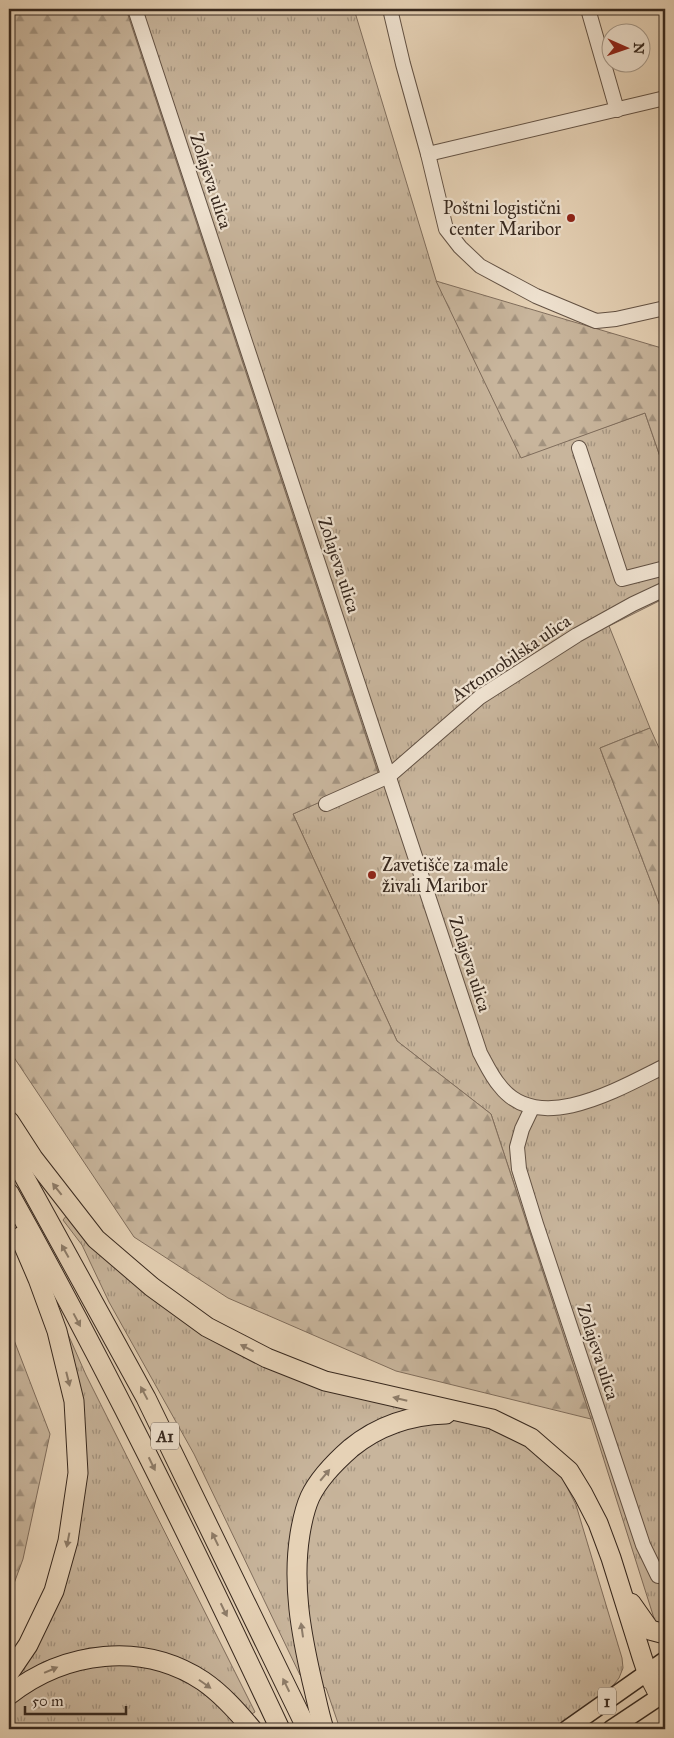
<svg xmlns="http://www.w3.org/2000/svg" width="674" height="1738" font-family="'IM FELL Great Primer',serif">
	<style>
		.grass { fill: url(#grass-tufts); stroke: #806e5d }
		.forest { fill: url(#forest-firs); stroke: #806e5d }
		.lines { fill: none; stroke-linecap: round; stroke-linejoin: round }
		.minor-casing { stroke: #635244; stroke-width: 16 }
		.major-casing { stroke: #37281e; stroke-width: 19 }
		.highway-casing { stroke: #37281e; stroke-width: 21 }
		.minor { stroke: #efe2d0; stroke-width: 14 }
		.major { stroke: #e6d2b6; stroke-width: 16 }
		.highway { stroke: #e6d2b6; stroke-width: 19 }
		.oneway { fill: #8e7d6a }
		.poi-dot { fill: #8f2418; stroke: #efe2d0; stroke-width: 2 }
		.labels { text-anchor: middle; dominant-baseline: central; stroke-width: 4.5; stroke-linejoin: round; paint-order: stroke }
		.shield { fill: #efe2d0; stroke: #6e6053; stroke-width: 1 }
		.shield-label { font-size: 16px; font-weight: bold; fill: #37281e }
		.street-label { font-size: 18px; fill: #37281e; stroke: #efe2d0 }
		.poi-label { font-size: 18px; fill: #37281e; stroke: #efe2d0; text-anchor: end }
	</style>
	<defs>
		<pattern id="grass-tufts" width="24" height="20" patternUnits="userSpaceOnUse" patternTransform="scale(1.25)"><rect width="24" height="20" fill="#c8b59c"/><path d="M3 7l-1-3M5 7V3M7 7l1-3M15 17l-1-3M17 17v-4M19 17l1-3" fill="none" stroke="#a3937f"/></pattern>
		<pattern id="forest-firs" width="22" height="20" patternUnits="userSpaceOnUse" patternTransform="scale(1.25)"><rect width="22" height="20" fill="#c8b59c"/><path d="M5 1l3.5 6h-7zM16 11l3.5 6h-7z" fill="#a3937f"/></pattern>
	</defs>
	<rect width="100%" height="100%" fill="#e6d2b6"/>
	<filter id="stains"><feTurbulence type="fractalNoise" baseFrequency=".004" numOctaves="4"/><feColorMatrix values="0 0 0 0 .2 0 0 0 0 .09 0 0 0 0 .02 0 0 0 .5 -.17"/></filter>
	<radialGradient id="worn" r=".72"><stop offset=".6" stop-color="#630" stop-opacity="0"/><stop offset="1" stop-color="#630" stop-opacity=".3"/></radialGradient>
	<g class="grass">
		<path d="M126,9H354L436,280L521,457L645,413L665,471V598L609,626L650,728L600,748L665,919V1653L591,1419L491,1114L397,1041L293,814L379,775Z"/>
		<path d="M67,1215L167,1309L423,1411L309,1483L300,1675L194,1454L109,1302L82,1245L63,1220Z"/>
		<path d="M60,1316L86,1375L255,1712L250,1715L127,1648H89L43,1662L11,1683L50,1613L69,1563L82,1511L83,1467Z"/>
		<path d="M430,1419L462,1420L506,1434L536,1452L563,1479L576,1505L622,1658L623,1668L619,1678L611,1688L554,1729H340L326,1688L320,1686L307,1618L303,1565L310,1520L325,1483L382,1432Z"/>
		<path d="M127,1662C138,1664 151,1665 161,1668C186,1676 225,1711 243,1729H9V1710L20,1697L48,1678L83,1665Z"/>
	</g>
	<g class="forest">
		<path d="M9,9H126L379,776L293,814L397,1041L491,1114L591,1419L396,1371L228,1298L134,1237L9,1050Z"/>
		<path d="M436,281L665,349V471L645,413L521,458Z"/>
		<path d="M650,728L665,761V919L600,748Z"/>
		<path d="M9,1327L50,1434L23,1559L9,1597Z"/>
	</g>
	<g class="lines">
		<g class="minor-casing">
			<g id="minor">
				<path d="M135,9L480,1053C486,1064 492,1077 500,1086C539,1137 622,1087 665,1066"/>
				<path d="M390,9L403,64L428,154L665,98"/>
				<path d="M588,9L617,110"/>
				<path d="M428,154L446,229L460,247L480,266L536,296L596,321L616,319L665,308"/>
				<path d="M579,448L622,579L665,568"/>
				<path d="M326,804L389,776L480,697L577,635L633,604L665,589"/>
				<path d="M532,1108L522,1129L517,1147L519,1169L536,1224L643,1545L658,1576"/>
			</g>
		</g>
		<g class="major-casing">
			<g id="major">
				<path d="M567,1729L665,1660"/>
				<path d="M611,1729L665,1693"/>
			</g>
		</g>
		<g class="highway-casing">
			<g id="highway">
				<path d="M9,1121L33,1158L96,1239L152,1287L207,1327L267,1358L325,1381L492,1419L531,1438L569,1471L583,1494L598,1523L611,1558L642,1657L647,1672L660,1697"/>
				<path d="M9,1149L146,1398L307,1729"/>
				<path d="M9,1193C107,1368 195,1548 280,1729"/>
				<path d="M631,1603L650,1630L665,1634"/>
				<path d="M9,1673L28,1645L54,1591L68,1541L78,1473L74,1401L57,1331L38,1279L20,1237"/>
				<path d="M9,1695C65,1651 142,1641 203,1681C222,1694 237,1711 252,1729"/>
				<path d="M324,1729C319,1714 316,1697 312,1681C301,1633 292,1584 300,1534C302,1522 305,1508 310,1497C319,1478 335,1462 351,1448C378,1426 411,1415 446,1414"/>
			</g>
		</g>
		<use href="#minor" class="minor"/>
		<use href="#major" class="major"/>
		<use href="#highway" class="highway"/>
	</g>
	<defs><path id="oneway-solid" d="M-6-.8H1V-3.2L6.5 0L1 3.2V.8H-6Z" transform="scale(1.25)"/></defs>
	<g class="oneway">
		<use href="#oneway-solid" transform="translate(57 1189) rotate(-128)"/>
		<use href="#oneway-solid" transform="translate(65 1251) rotate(-119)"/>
		<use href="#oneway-solid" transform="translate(77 1320) rotate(62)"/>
		<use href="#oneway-solid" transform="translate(247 1348) rotate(-153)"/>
		<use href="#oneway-solid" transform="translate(68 1379) rotate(76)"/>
		<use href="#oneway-solid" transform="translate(144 1393) rotate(-118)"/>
		<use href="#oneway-solid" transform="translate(400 1399) rotate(-166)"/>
		<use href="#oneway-solid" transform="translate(152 1464) rotate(64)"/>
		<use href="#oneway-solid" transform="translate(325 1475) rotate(-50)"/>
		<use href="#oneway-solid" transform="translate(215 1539) rotate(-116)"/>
		<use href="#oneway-solid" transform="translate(68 1540) rotate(101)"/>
		<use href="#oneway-solid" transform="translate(224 1610) rotate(64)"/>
		<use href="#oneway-solid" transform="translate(302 1630) rotate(-98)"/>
		<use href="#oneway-solid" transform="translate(51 1670) rotate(-23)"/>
		<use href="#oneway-solid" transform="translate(205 1684) rotate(35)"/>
		<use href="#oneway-solid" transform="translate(286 1685) rotate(-116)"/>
	</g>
	<g class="poi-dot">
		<circle cx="571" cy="218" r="5"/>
		<circle cx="372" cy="875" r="5"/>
	</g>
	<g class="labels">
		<g class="shield">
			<rect x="151" y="1422.5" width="28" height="27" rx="4"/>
			<rect x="598" y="1687.5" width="18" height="27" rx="4"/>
		</g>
		<g class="shield-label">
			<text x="165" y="1436">A1</text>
			<text x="607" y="1701">1</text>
		</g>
		<g class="street-label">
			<text transform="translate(211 181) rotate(72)">Zolajeva ulica</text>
			<text transform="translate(339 565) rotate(72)">Zolajeva ulica</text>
			<text transform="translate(511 658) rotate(-34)">Avtomobilska ulica</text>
			<text transform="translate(470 964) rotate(72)">Zolajeva ulica</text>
			<text transform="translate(598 1352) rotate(72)">Zolajeva ulica</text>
		</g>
		<g class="poi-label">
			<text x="561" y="208">Poštni logistični<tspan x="561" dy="21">center Maribor</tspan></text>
			<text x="382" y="865" text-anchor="start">Zavetišče za male<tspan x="382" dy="21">živali Maribor</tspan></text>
		</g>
	</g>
	<rect width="674" height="1738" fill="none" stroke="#e6d2b6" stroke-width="30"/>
	<rect x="10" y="10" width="654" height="1718" fill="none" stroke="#37281e" stroke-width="2.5"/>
	<rect x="15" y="15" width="644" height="1708" fill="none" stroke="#37281e"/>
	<g transform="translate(626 48) rotate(92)"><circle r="24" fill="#efe2d0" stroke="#a59889"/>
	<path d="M0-4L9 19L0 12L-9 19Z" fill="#8f2418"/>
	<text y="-8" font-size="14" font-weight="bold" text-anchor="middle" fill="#37281e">N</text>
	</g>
	<path d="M25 1706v8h101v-8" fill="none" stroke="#37281e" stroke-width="2.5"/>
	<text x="32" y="1706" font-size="15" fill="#37281e" stroke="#efe2d0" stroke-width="4" paint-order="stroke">50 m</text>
	<rect width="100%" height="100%" filter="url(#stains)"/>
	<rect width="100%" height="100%" fill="url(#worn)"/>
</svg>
